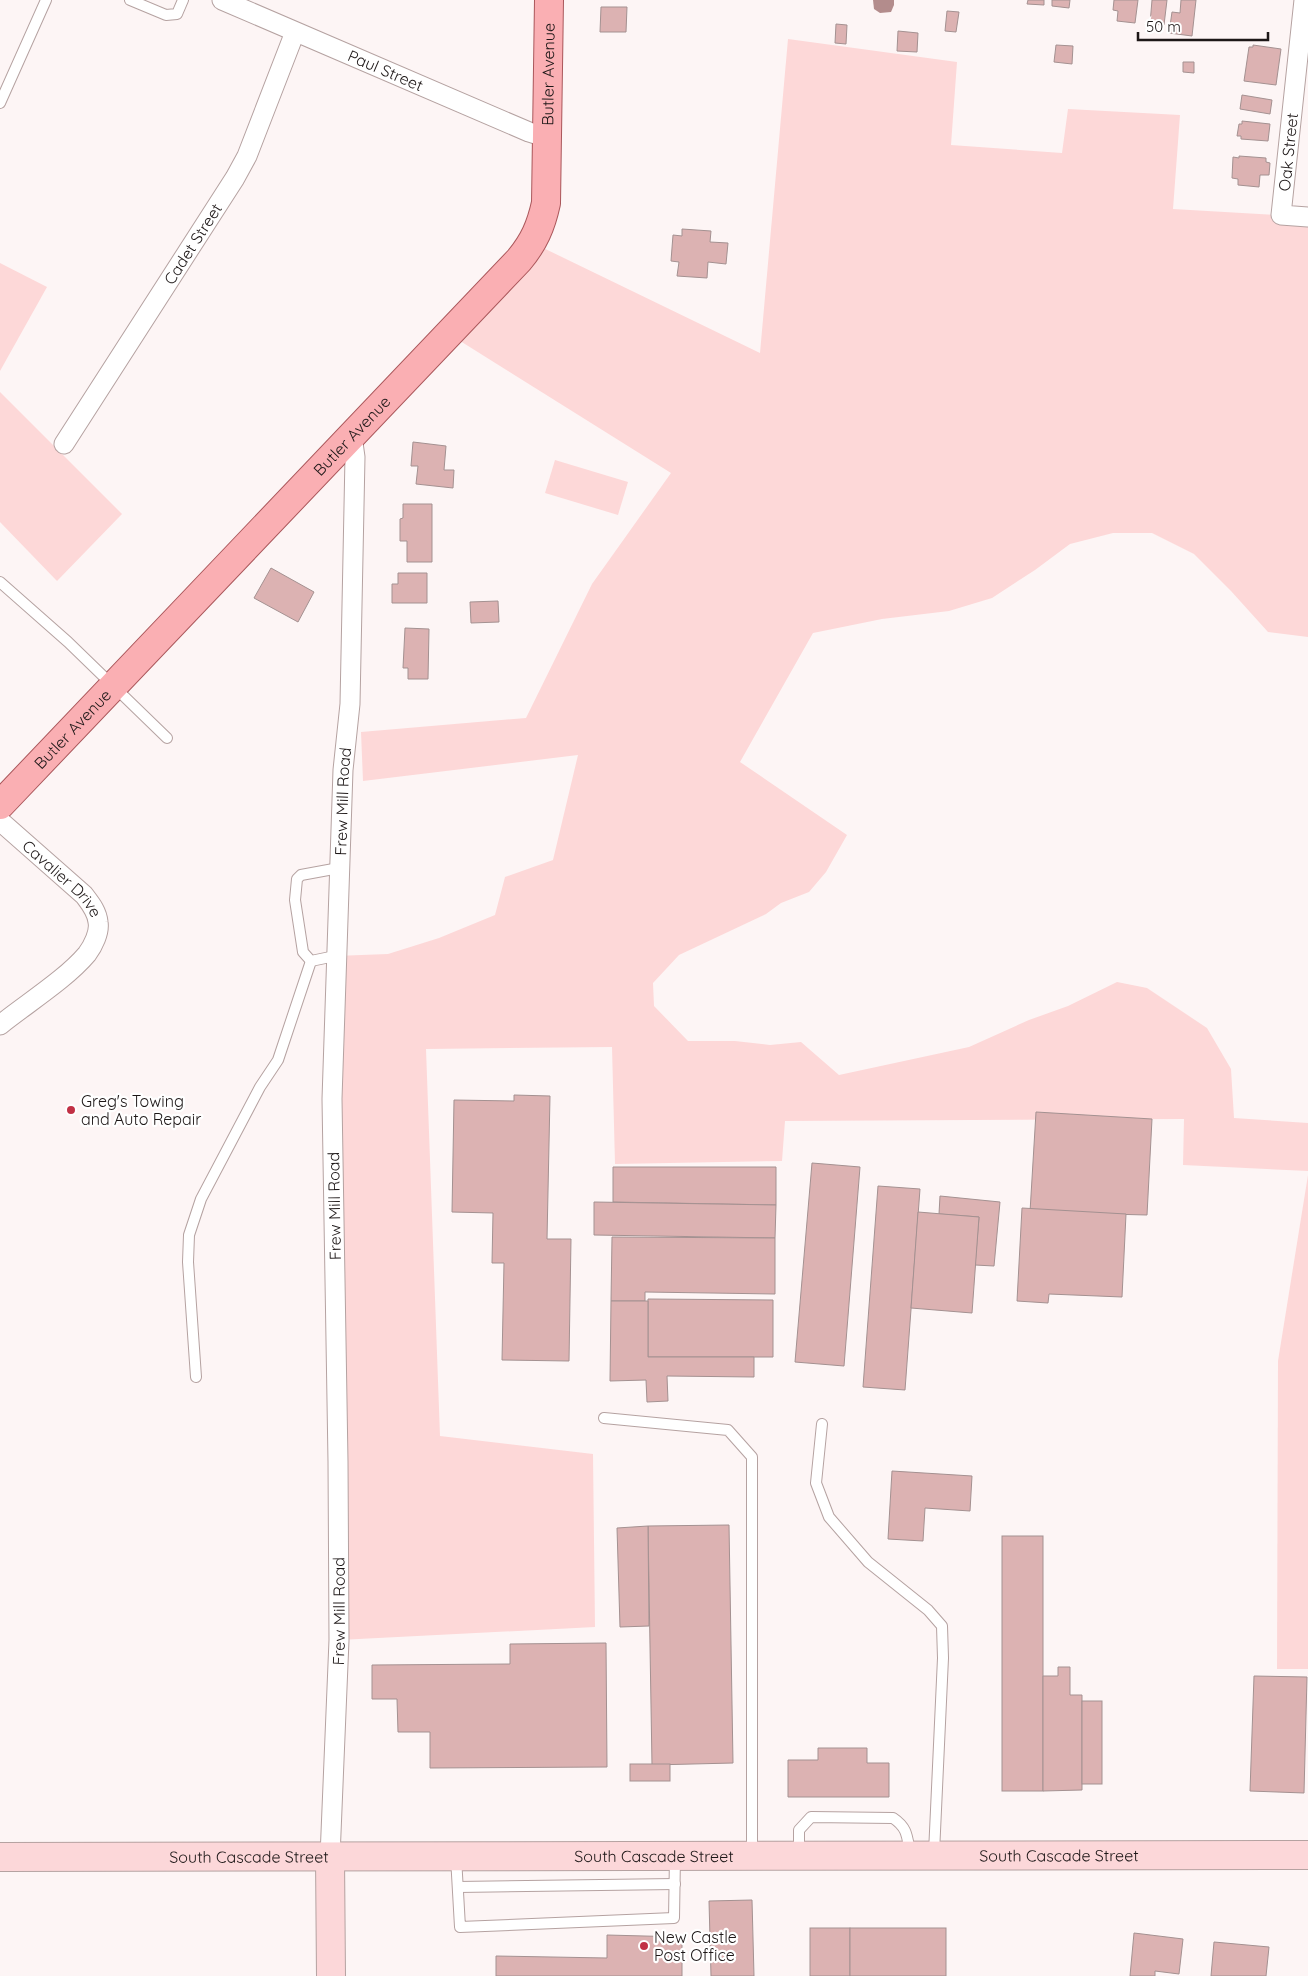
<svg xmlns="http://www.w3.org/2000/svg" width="1308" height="1976" font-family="Quicksand,sans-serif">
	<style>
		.green { fill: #fdd8d8 }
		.water { fill: #b38c8c }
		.building { fill: #dcb2b2; stroke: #a49191 }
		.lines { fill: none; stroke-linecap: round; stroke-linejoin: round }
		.lane-casing { stroke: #b5a2a1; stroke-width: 12 }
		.street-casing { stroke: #b5a2a1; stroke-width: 21 }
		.secondary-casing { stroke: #b5a2a1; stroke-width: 30 }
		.primary-casing { stroke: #aa575b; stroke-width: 30 }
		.lane { stroke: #fff; stroke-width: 10 }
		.street { stroke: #fff; stroke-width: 19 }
		.secondary { stroke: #fcd7d9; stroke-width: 28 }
		.primary { stroke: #faafb3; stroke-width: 28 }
		.poi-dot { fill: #c13044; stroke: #fff; stroke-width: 2 }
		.labels { text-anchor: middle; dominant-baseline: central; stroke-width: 4.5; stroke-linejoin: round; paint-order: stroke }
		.street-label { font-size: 16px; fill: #1d1717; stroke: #fff }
		.poi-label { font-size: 16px; fill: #1d1717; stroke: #fff; text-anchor: start }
	</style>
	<rect width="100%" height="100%" fill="#fdf5f5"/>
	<g class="green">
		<path d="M788,39L957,62L951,145L1062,153L1068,109L1180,115L1173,209L1308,217V637L1268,632L1231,591L1194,554L1152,533H1113L1070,544L1035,570L992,598L949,611L882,619L813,633L740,762L847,835L826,872L809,892L781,903L766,914L679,955L653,983L654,1006L688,1041H735L770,1045L801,1042L839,1075L969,1047L1029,1020L1068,1006L1117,982L1147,988L1207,1028L1231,1069L1234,1118L1308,1123V1171L1183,1165L1184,1119L785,1121L782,1161L615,1164L612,1047L426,1049L440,1436L593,1454L595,1627L339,1640L335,956L388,954L439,938L495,915L505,877L553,860L578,755L363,781L361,732L526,718L592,584L671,473L449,334L533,243L760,353Z"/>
		<path d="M0,263L47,287L0,371Z"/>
		<path d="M0,392L122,514L57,581L0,522Z"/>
		<path d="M555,460L628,482L618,515L545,493Z"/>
		<path d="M1308,1175V1669H1277L1278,1361Z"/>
	</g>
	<path class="water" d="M873,0H894V5L891,12L880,13L874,9Z"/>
	<g class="building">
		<path d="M1028,0H1044V5L1027,4Z"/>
		<path d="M1052,0H1070L1069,8L1052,6Z"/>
		<path d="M1114,0H1138L1135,23L1117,21L1118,11L1113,10Z"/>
		<path d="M1152,0H1167L1164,25L1150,24Z"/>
		<path d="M1181,0H1196L1192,36L1169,33L1172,12L1180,13Z"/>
		<path d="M601,7H627L626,32H600Z"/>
		<path d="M947,11L959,12L956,32L945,31Z"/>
		<path d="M836,24L847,25L846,44L835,43Z"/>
		<path d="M898,31L918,33L917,52L897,51Z"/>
		<path d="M1056,45L1073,46L1072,64L1054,62Z"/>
		<path d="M1253,45L1281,49L1276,85L1244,81L1249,47H1253Z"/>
		<path d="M1183,62H1194V73L1183,72Z"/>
		<path d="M1242,95L1272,100L1270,114L1240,109Z"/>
		<path d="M1242,121L1270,124L1268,141L1241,139V136H1237L1239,124H1242Z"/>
		<path d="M1239,156L1266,158V162L1270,163L1269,175H1260L1259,187L1238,185V179L1232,178L1233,157L1239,158Z"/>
		<path d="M682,229L711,231L710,242L728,243L726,264L708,262L707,278L677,276L679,262L671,261L673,235L682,236Z"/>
		<path d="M413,442L446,446L444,470H454L453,488L416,484L418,466H411Z"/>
		<path d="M403,504H432V562H407V541H400V519L403,518Z"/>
		<path d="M271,568L314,592L298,622L254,598Z"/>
		<path d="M398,573H427V603H392V584H398Z"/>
		<path d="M498,601L499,622L471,623L470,602Z"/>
		<path d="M405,628L429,629L428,679H408V668H403Z"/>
		<path d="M514,1095L550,1096L547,1239H571L569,1361L502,1360L504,1263H492L493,1213L452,1212L454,1100L514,1101Z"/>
		<path d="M1036,1112L1152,1119L1147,1215L1030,1212Z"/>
		<path d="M812,1163L860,1167L844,1366L795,1362Z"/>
		<path d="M613,1167H776V1205L613,1202Z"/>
		<path d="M878,1186L920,1189L905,1390L863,1387Z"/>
		<path d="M940,1196L1000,1202L994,1266L975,1265L979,1217L939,1214Z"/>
		<path d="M594,1202L776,1205L775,1238L594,1235Z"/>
		<path d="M1022,1208L1126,1214L1122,1297L1049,1294L1048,1303L1017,1301Z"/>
		<path d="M918,1212L979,1217L972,1313L911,1308Z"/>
		<path d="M612,1237L775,1238V1294L645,1292V1301H611Z"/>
		<path d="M648,1299L773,1300V1357H648Z"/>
		<path d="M611,1301H648V1357H754V1377L667,1376L668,1401L647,1402L646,1380L610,1381Z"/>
		<path d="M892,1471L972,1476L970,1511L925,1508L923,1541L888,1539Z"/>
		<path d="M729,1525L733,1763L652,1765L648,1526Z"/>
		<path d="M648,1526L649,1626L620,1627L617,1528Z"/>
		<rect x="1002" y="1536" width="41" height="255"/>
		<path d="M606,1643L607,1767L430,1768V1732H398L397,1699H372V1665L510,1664V1644Z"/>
		<path d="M1058,1667H1070V1695H1082V1790L1043,1791V1676H1058Z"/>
		<path d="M1254,1676L1307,1677L1304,1793L1250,1791Z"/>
		<rect x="1082" y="1701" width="20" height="83"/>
		<path d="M818,1748H867V1763H889V1797H788V1760H818Z"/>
		<rect x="630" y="1764" width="40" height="17"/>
		<path d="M752,1900L754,1976H711L709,1901Z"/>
		<rect x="810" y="1928" width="40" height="48"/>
		<rect x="850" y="1928" width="96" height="48"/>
		<path d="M1134,1933L1183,1939L1179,1974L1155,1971V1976H1130Z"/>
		<path d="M607,1935L682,1937V1976H496V1956L607,1958Z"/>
		<path d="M1214,1942L1269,1947L1266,1976H1211Z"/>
	</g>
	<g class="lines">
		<g class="lane-casing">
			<g id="lane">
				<path d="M130,0L166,15L177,14L183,0"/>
				<path d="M0,103L46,0"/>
				<path d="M0,582L68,642L167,738"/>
				<path d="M335,956L311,961L303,952L295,900L297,879L301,875L339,868"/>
				<path d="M196,1377L188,1262L189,1235L201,1199L260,1087L278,1060L311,961"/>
				<path d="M604,1418L728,1430L752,1457V1854"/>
				<path d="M822,1424L816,1483L829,1517L868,1562L928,1610L942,1626L943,1658L934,1853"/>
				<path d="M799,1854V1830L811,1817L893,1818C908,1828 907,1837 910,1853"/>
				<path d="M456,1857L460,1927L674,1918L675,1856"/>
				<path d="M458,1887L675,1884"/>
			</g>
		</g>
		<g class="street-casing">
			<g id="street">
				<path id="s1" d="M222,0L529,132L548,138"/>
				<path d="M1304,0L1281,215L1308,217"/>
				<path id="s2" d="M64,444L235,178L247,156L295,32"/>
				<path id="s3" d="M0,821L84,895C90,903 97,911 98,922C100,932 93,946 87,954C66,979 26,1004 0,1025"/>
				<path id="s4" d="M330,1857L339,1640L338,1461L332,1099L343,770L350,704L355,457L352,436"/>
			</g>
		</g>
		<g class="secondary-casing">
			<g id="secondary">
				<path id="s5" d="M0,1857L1308,1855"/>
				<path d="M330,1857L331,1976"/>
			</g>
		</g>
		<g class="primary-casing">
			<g id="primary">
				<path id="s6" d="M0,805L519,260C534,242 541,226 546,203L549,0"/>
			</g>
		</g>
		<use href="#lane" class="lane"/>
		<use href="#street" class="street"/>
		<use href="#secondary" class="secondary"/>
		<use href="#primary" class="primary"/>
	</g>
	<g class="poi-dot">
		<circle cx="71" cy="1110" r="5"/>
		<circle cx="644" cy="1946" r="5"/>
	</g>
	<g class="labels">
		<g class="street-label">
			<text stroke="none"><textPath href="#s1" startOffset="178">Paul Street</textPath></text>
			<text stroke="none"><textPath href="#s6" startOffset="945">Butler Avenue</textPath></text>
			<text transform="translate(1288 152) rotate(-84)">Oak Street</text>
			<text stroke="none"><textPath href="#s2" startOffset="238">Cadet Street</textPath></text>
			<text stroke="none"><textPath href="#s6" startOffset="510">Butler Avenue</textPath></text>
			<text stroke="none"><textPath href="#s6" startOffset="105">Butler Avenue</textPath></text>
			<text stroke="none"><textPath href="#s4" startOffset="1056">Frew Mill Road</textPath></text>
			<text stroke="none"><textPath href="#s3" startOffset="85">Cavalier Drive</textPath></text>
			<text transform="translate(334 1206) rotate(-91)">Frew Mill Road</text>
			<text stroke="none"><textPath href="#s4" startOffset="246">Frew Mill Road</textPath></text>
			<text stroke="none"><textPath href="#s5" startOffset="1059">South Cascade Street</textPath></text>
			<text stroke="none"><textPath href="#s5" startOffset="654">South Cascade Street</textPath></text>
			<text stroke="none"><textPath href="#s5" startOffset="249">South Cascade Street</textPath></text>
		</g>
		<g class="poi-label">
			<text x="81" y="1101">Greg's Towing<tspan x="81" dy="18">and Auto Repair</tspan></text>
			<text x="654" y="1937">New Castle<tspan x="654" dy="18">Post Office</tspan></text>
		</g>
	</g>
	<path d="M1138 32v8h130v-8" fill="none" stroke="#1d1717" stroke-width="2.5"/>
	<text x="1146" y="32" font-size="15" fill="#1d1717" stroke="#ffffff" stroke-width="4" paint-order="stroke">50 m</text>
</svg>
